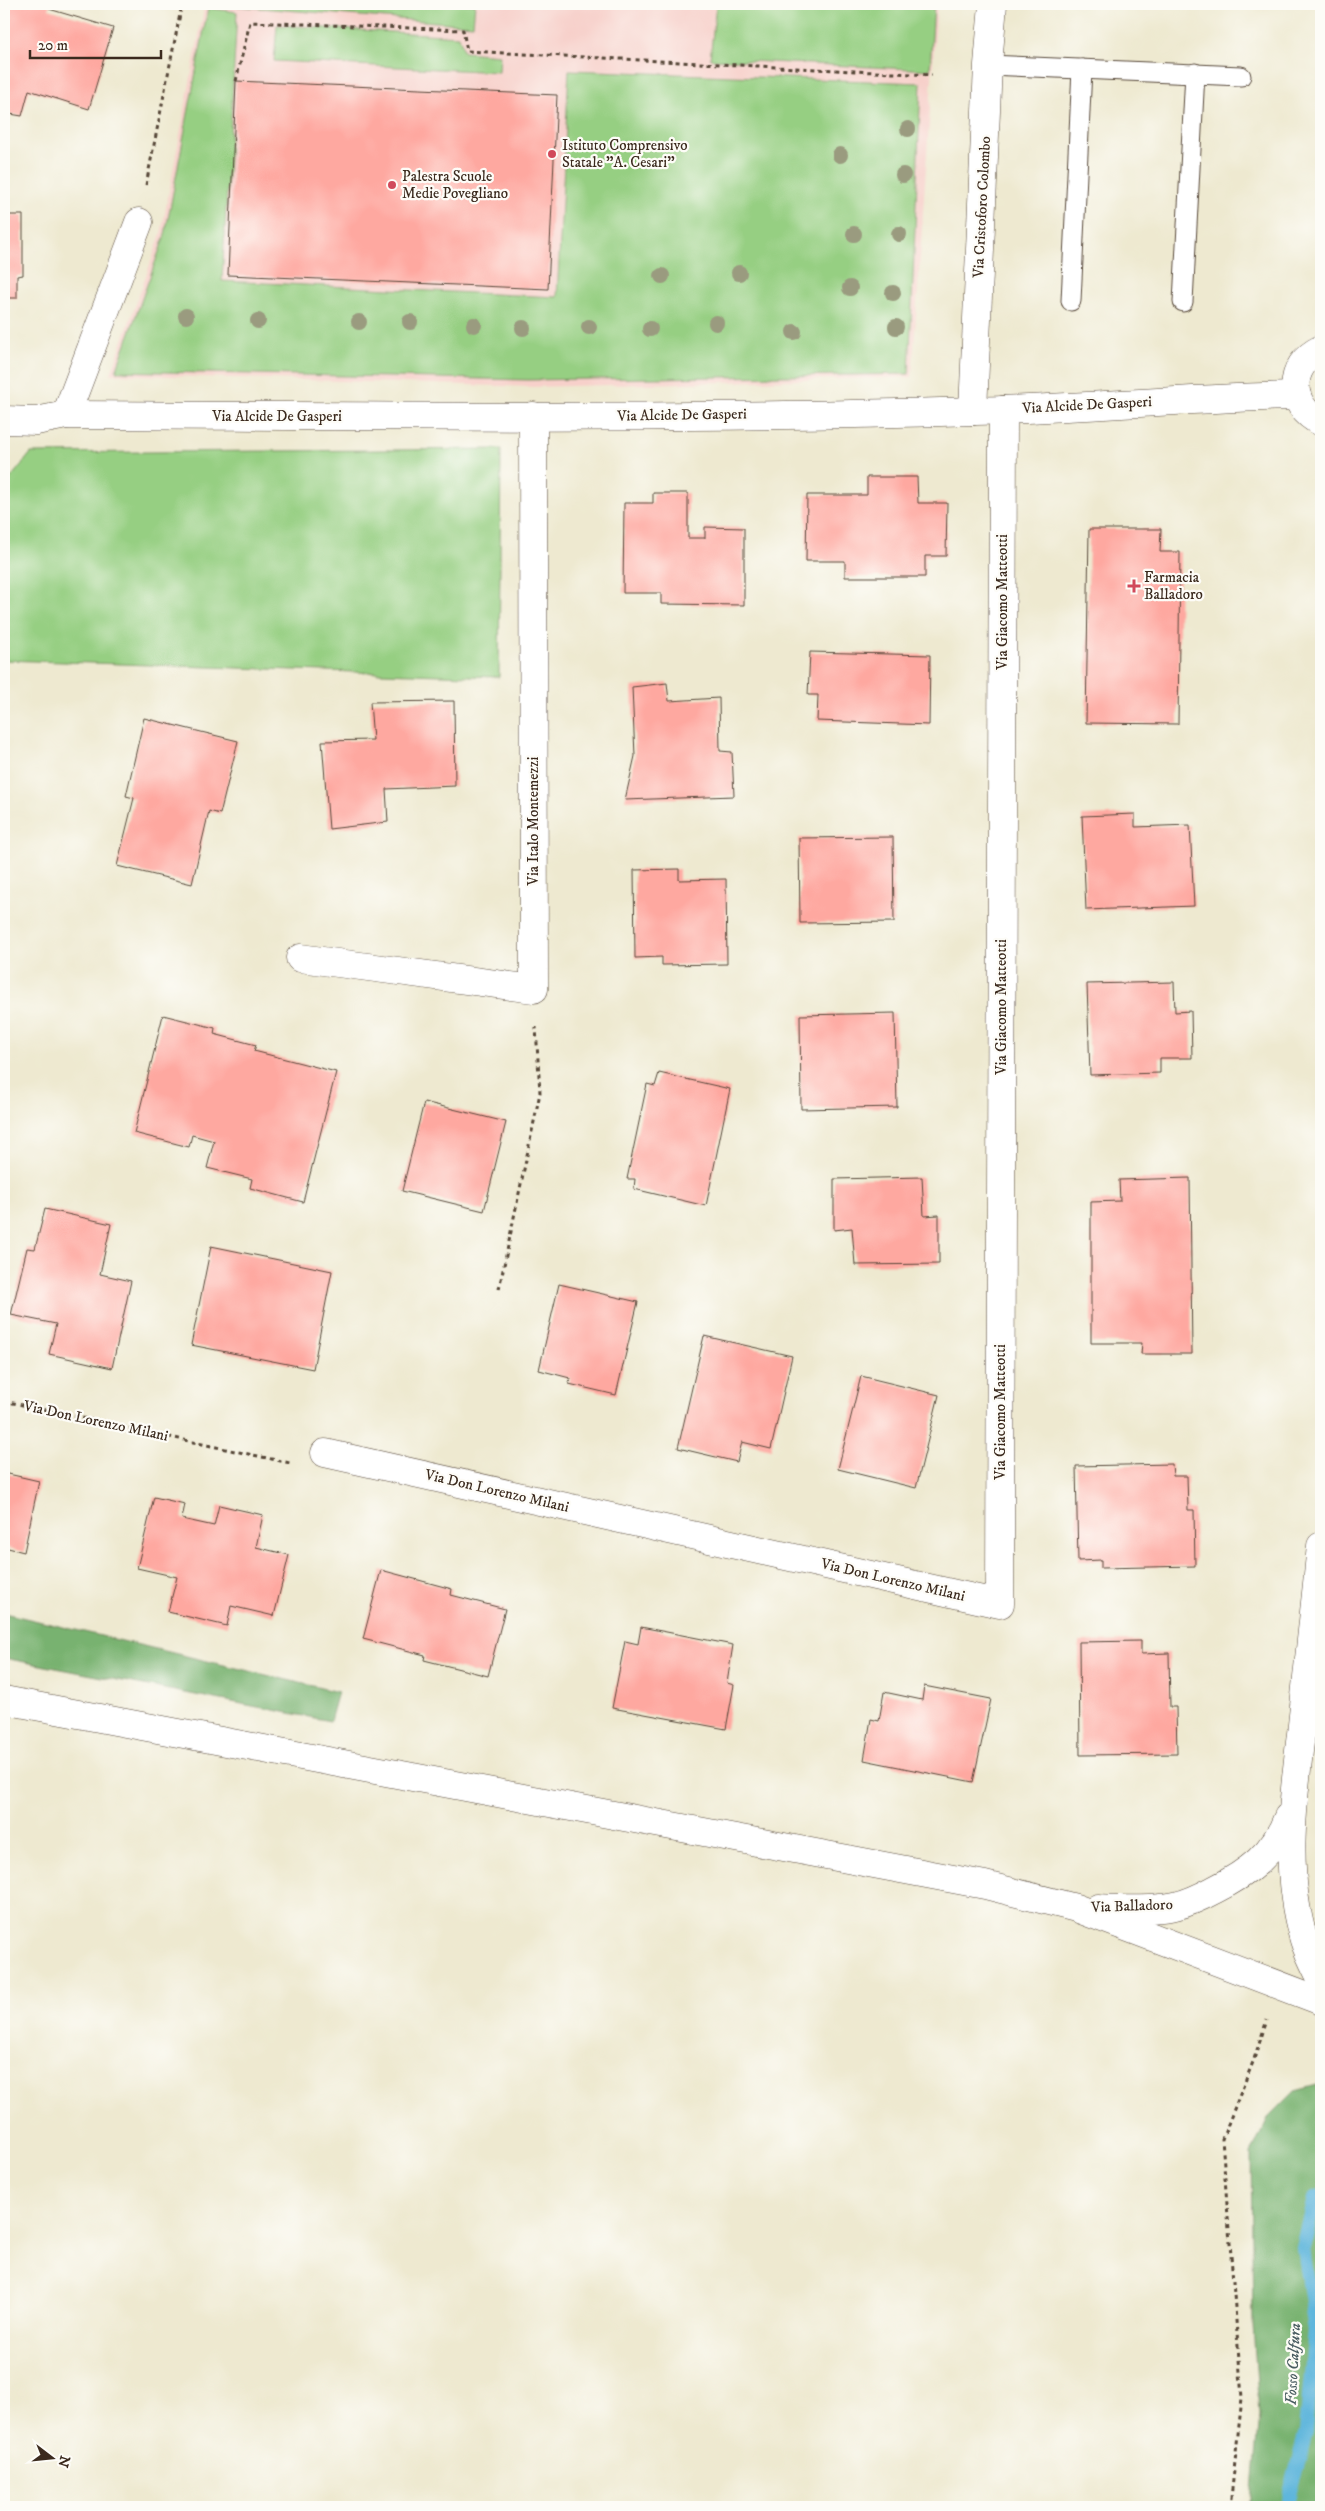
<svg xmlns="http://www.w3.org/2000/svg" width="1325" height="2511" font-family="'IM FELL DW Pica',serif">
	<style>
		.built { fill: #f7d0ca }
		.green { fill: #96cf82; stroke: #687c50 }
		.forest { fill: #78b270; stroke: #5a6e47 }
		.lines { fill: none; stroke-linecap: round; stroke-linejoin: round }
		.stream { stroke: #5fb6dc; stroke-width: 14 }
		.building { fill: #fea8a0 }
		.service-casing { stroke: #564739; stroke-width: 21 }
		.minor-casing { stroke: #564739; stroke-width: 29 }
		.tertiary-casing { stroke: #564739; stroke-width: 29 }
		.path { stroke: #564739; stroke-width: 3; stroke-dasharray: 4 4; stroke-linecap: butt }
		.service { stroke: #fff; stroke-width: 19 }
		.minor { stroke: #fff; stroke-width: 28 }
		.tertiary { stroke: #fff; stroke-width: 28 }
		.tree { fill: #9a9b7f }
		.poi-dot { fill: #d1495b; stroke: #fdfcf7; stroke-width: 2 }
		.labels { text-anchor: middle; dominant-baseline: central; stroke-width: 4.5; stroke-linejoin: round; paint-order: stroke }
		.poi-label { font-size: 15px; fill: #3b2a1e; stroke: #fdfcf7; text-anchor: start }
		.street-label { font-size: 15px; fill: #3b2a1e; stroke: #fdfcf7 }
		.water-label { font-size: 16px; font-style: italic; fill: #485b60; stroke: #fdfcf7 }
	</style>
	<rect width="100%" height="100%" fill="#fdfcf7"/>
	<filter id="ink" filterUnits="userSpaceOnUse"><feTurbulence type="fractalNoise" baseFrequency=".02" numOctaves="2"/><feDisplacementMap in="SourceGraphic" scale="10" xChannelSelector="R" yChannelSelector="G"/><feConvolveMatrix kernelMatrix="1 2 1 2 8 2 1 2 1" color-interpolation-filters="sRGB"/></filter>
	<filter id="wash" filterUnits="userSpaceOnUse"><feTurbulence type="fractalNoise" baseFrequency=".0096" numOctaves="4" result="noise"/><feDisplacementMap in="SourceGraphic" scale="20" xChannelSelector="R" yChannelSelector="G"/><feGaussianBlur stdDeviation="1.12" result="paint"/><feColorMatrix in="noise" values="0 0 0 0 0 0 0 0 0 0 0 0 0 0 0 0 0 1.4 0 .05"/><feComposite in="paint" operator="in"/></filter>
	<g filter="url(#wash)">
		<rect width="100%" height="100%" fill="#eee9d0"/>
		<path class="built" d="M205,4H937L912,377L533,387L111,374L161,234Z"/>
		<g class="green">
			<path d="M210,4H475L473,25Z"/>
			<path d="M716,4H934L930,70L710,59Z"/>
			<path d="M208,8L237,12L222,281L557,297L569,70L921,83L909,374L528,380L116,371L165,235Z"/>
			<path d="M277,25L459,36L464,52L500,55L499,72L274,61Z"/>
			<path d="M501,449L499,677L4,660V486L31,453Z"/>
		</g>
		<g class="forest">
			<path d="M4,1613L338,1692L330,1721L4,1658Z"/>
			<path d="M1321,2084V2507H1247L1251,2499L1259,2414L1253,2326L1251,2154L1269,2116L1294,2091Z"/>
		</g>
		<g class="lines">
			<path class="stream" d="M1286,2507L1306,2432L1315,2329L1303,2248L1315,2199L1321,2197"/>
		</g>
		<g id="blocks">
			<g class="building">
				<path d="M4,4H50L49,9L113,28L89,109L29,90L22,116L4,113Z"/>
				<path d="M236,81L557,95L548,289L228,275Z"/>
				<path d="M4,215H23V275L17,276V298H4Z"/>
				<path d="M867,477H917L918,503H947L946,556H925V577H845V561H806L807,495H867Z"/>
				<path d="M653,493H688V538H705V527L744,528V605L661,604V593H623L624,503H653Z"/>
				<path d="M1089,529H1161L1160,552H1180L1178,724L1086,723Z"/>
				<path d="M810,652L930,655L929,725L817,721L818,695H808Z"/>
				<path d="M667,683L669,701L719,698L720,751L732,752L734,796L625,800L635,756L632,687Z"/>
				<path d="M454,701L455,786L386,789L388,822L329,829L322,741L373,740L370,702Z"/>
				<path d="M144,718L238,741L220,814L209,811L192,884L117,866L134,798L126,796Z"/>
				<path d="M1135,814V827L1190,825L1194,906L1086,910L1082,816Z"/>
				<path d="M893,837L894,922L800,923L799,838Z"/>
				<path d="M679,869V880L726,879L727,964L662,965V957L635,958L634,870Z"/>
				<path d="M1174,982L1175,1012L1191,1011L1192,1058H1160V1073L1090,1075L1087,984Z"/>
				<path d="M895,1013L897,1107L801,1109L800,1015Z"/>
				<path d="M163,1015L215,1028L214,1034L256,1045L254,1051L336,1072L303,1202L250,1188L252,1179L207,1168L214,1141L192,1135L189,1147L134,1133Z"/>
				<path d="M659,1073L730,1089L706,1206L634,1189L635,1179H627L647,1084L655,1086Z"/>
				<path d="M424,1102L506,1122L484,1211L402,1191Z"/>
				<path d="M922,1177L924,1216L939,1215V1264L855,1265L852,1228L834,1230V1179Z"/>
				<path d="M1190,1178L1192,1354H1141L1142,1343H1091V1202L1120,1201L1119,1180Z"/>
				<path d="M45,1209L111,1224L100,1274L131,1281L112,1368L49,1354L56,1324L11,1315L27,1248L35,1249Z"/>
				<path d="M211,1246L332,1271L313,1369L191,1345Z"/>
				<path d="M559,1284L638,1302L616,1395L569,1384L570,1378L539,1370Z"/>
				<path d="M704,1336L792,1356L771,1449L742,1442L737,1462L678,1448Z"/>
				<path d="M861,1376L939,1395L916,1488L838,1469Z"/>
				<path d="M1172,1464L1173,1476H1187L1188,1510H1194L1195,1566L1101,1568V1560L1078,1561L1076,1466Z"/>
				<path d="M4,1473L39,1481L24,1552L4,1547Z"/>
				<path d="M154,1497L185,1504L182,1519L214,1526L219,1505L263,1515L256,1547L289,1555L274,1616L231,1606L227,1626L168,1612L177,1577L137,1568Z"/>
				<path d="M381,1570L452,1589L451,1595L505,1609L488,1676L424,1660L425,1655L363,1639Z"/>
				<path d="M641,1627L733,1645L727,1683L734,1685L726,1729L612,1708L625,1641L638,1644Z"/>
				<path d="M1141,1641V1654L1169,1653L1170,1707H1176L1177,1754L1080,1755L1079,1642Z"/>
				<path d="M924,1686L991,1699L973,1782L864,1760L871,1719L879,1721L884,1692L922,1700Z"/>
			</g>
		</g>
	</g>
	<g filter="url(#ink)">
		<use href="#blocks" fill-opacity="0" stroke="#564739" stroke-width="1"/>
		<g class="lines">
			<g class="service-casing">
				<g id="service">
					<path d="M988,65L1241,76"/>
					<path d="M1071,301L1082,69"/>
					<path d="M1183,302L1195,73"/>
				</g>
			</g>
			<g class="minor-casing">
				<g id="minor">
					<path d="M973,411L988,65L993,4"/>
					<path d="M66,415L139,222"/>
					<path d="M4,420L36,421L66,415C369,416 673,420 975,411C1083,408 1189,398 1297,396"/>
					<path d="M300,958L534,989L533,416"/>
					<path d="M325,1453L1000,1604L1003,410"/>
				</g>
			</g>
			<g class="tertiary-casing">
				<g id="tertiary">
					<path d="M1321,349C1287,365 1287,406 1321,422"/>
					<path d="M1321,1546C1315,1606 1308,1665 1302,1725C1294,1797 1282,1868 1304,1940C1308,1953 1315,1966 1321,1978"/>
					<path d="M4,1700L985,1885L1076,1908L1321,2001"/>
					<path d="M1098,1908C1123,1909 1150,1911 1175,1906C1189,1903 1201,1897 1214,1890C1248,1873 1274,1854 1288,1817"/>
				</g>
			</g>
			<g class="path">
				<path d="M236,81L250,22L463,30L467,51L932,75"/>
				<path d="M146,185L182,4"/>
				<path d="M499,1289L540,1093L536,1027"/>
				<path d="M4,1401L290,1463"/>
				<path d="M1230,2507L1242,2398L1222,2139L1253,2062L1267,2020"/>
			</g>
			<use href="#service" class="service"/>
			<use href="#minor" class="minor"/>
			<use href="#tertiary" class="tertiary"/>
		</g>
		<g class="tree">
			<circle cx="908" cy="129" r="8"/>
			<circle cx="840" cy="155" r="8"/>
			<circle cx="903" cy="175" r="8"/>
			<circle cx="854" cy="234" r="8"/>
			<circle cx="899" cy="234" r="8"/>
			<circle cx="739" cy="273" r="8"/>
			<circle cx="662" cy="276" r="8"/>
			<circle cx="850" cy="288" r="8"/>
			<circle cx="893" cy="293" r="8"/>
			<circle cx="186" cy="316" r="8"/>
			<circle cx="258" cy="321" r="8"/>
			<circle cx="359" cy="322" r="8"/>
			<circle cx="410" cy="322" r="8"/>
			<circle cx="716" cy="323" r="8"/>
			<circle cx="474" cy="325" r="8"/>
			<circle cx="589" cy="327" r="8"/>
			<circle cx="896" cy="327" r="8"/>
			<circle cx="523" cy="328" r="8"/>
			<circle cx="650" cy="329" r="8"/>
			<circle cx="794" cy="332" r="8"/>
		</g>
	</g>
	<g class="poi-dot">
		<circle cx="552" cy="154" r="5"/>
		<circle cx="392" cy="185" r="5"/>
		<path d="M1131.5 578.5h5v5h5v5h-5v5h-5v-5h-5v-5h5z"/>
	</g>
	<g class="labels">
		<g class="poi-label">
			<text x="562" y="145">Istituto Comprensivo<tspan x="562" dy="17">Statale "A. Cesari"</tspan></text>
			<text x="402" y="176">Palestra Scuole<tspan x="402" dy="17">Medie Povegliano</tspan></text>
			<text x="1144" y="577">Farmacia<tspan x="1144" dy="17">Balladoro</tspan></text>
		</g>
		<g class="street-label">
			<text transform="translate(982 207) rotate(-87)">Via Cristoforo Colombo</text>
			<text transform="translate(1087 405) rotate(-3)">Via Alcide De Gasperi</text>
			<text transform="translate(682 415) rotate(-1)">Via Alcide De Gasperi</text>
			<text x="277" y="416">Via Alcide De Gasperi</text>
			<text transform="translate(1002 602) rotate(-90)">Via Giacomo Matteotti</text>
			<text transform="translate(533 821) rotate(-90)">Via Italo Montemezzi</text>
			<text transform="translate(1001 1007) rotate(-90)">Via Giacomo Matteotti</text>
			<text transform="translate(1000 1412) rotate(-90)">Via Giacomo Matteotti</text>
			<text transform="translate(96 1421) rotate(12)">Via Don Lorenzo Milani</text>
			<text transform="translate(497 1491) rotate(13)">Via Don Lorenzo Milani</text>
			<text transform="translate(893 1580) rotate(13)">Via Don Lorenzo Milani</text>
			<text transform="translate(1132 1906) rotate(-2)">Via Balladoro</text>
		</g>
		<g class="water-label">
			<text transform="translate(1293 2364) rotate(-87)">Fosso Calfura</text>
		</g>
	</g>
	<rect width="1325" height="2511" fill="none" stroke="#fdfcf7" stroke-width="20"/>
	<g transform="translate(52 2458) rotate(106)" stroke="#fdfcf7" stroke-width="4" paint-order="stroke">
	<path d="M0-4L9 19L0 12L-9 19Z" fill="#3b2a1e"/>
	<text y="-8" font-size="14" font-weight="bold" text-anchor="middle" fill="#3b2a1e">N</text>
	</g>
	<path d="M30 50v8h131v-8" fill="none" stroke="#3b2a1e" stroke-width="2.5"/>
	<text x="38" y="50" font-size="15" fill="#3b2a1e" stroke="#fdfcf7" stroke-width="4" paint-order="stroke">20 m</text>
</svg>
